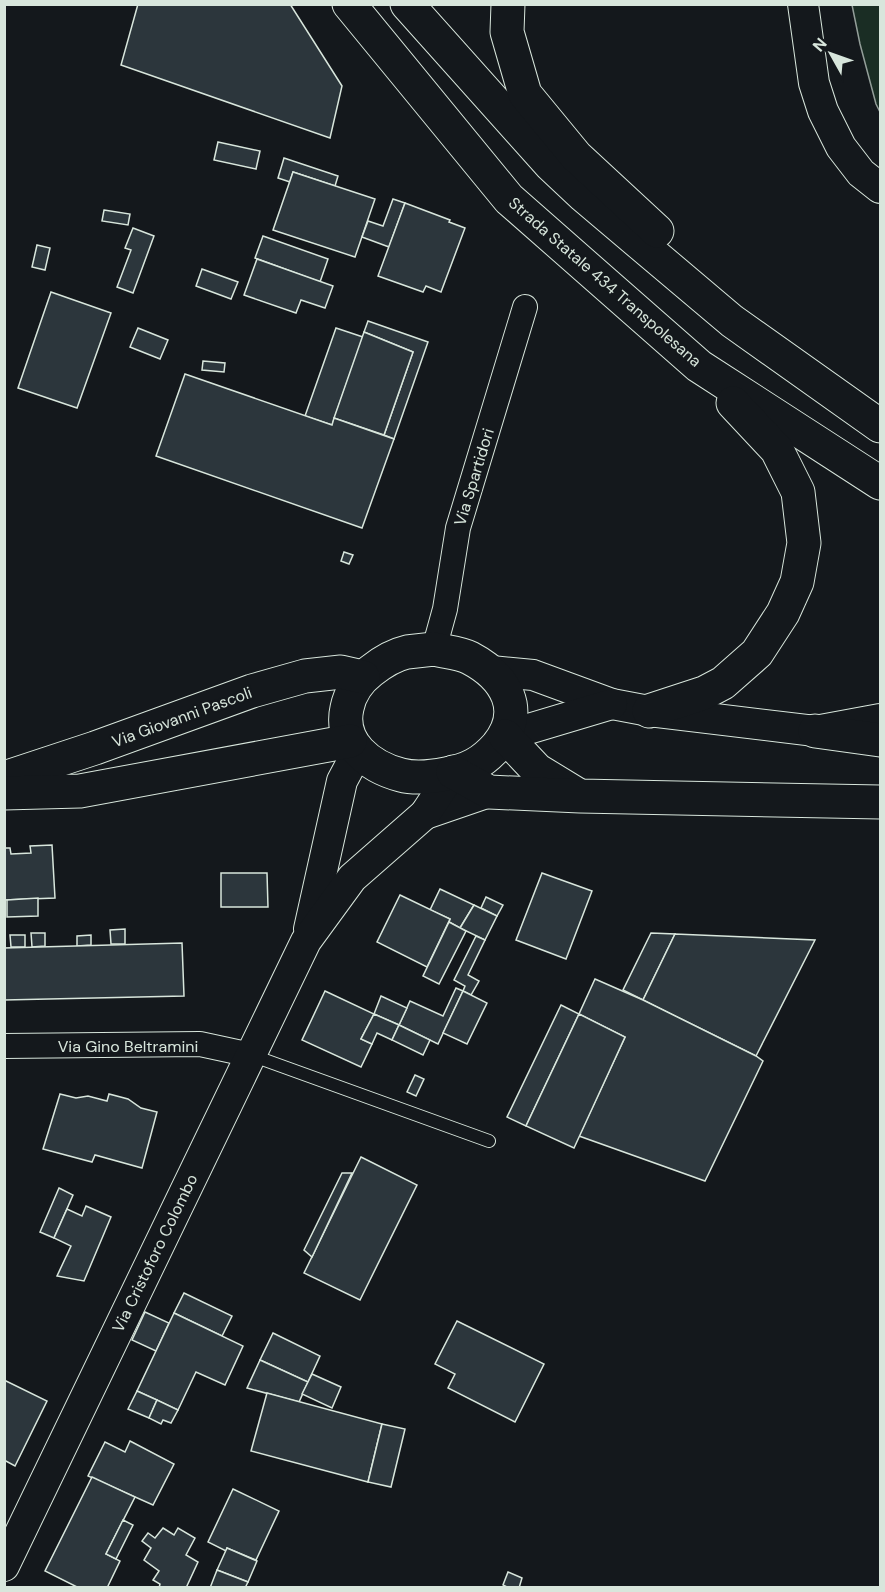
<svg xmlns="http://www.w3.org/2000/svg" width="885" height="1592" font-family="'DM Sans',sans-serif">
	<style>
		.green { fill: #1a2d24; stroke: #939e99; stroke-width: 1.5 }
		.building { fill: #2c363c; stroke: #d8e6dc; stroke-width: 1.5 }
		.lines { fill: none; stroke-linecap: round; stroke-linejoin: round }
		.service-casing { stroke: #d8e6dc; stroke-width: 14 }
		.minor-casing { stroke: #d8e6dc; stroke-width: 26 }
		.tertiary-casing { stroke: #d8e6dc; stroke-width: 32 }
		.secondary-casing { stroke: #d8e6dc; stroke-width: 35 }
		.trunk-casing { stroke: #d8e6dc; stroke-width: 35 }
		.service { stroke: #14181c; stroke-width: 12 }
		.minor { stroke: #14181c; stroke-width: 24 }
		.tertiary { stroke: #14181c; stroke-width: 30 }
		.secondary { stroke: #14181c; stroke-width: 33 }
		.trunk { stroke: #14181c; stroke-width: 33 }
		.labels { text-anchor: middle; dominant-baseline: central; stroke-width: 4.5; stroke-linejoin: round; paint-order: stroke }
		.street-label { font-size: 16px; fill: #d8e6dc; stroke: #14181c }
	</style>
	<rect width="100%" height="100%" fill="#14181c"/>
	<path class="green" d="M852,5H880V112L876,104L860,44Z"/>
	<g class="building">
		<path d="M138,4H290L342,86L330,138L121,65Z"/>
		<path d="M218,142L260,151L256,169L214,160Z"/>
		<path d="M284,158L338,176L335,186L293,172L290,182L278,178Z"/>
		<path d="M293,172L375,199L355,257L273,230Z"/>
		<path d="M393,199L405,203L389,247L362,237L368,221L383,226Z"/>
		<path d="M405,203L450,220L449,222L465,228L441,292L426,286L423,292L378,276Z"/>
		<path d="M104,210L130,214L128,225L102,221Z"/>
		<path d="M133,228L154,236L133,293L117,287L131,250L125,248Z"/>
		<path d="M263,236L328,259L320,282L255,258Z"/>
		<path d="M37,245L50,248L45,270L32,267Z"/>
		<path d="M257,259L333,286L325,308L301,300L296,313L244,295Z"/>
		<path d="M202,269L238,282L231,299L196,286Z"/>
		<path d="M51,292L111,313L77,408L18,388Z"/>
		<path d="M368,321L428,342L394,439L384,435L413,352L364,332Z"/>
		<path d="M138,328L168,340L160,359L130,347Z"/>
		<path d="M336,328L363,337L332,425L305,416Z"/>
		<path d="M364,332L413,352L384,435L334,418Z"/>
		<path d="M203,361L225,363L224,372L202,370Z"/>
		<path d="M185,374L332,425L334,418L394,439L362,528L156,456Z"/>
		<path d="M344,552L353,555L349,564L341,561Z"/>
		<path d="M52,845L55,898L4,900V848H10L11,854L31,853L30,846Z"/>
		<path d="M221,873H267L268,907H221Z"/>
		<path d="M542,873L592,891L566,959L516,940Z"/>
		<path d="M440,889L474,905L460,928L449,922L450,919L430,910Z"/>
		<path d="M400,895L450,919L427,967L377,942Z"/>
		<path d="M486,897L503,905L497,916L481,908Z"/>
		<path d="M38,898V916L7,917V900Z"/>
		<path d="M474,905L497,916L485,940L460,928Z"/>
		<path d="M449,922L466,931L439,984L423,976Z"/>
		<path d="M125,929V944H111L110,930Z"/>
		<path d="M31,933H45V946L32,947Z"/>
		<path d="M651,933L675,934L643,1000L623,990Z"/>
		<path d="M675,934L815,940L756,1056L643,1000Z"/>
		<path d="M10,935H25V947H11Z"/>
		<path d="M91,935V945L77,946V936Z"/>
		<path d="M476,936L485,940L468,975L479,981L471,995L463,991L465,986L454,980Z"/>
		<path d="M182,943L184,996L4,1000V948Z"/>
		<path d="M595,979L643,1000L756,1056L763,1061L705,1181L579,1136L625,1037L579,1014Z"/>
		<path d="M456,988L463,991L438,1044L399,1025L410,1001L443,1016Z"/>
		<path d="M325,991L374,1014L361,1039L372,1044L361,1067L302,1040Z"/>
		<path d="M463,991L487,1003L467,1044L443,1033Z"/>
		<path d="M381,996L407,1008L399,1025L374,1014Z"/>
		<path d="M561,1005L579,1014L526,1126L507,1117Z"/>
		<path d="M374,1014L399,1025L392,1040L377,1033L372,1044L361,1039Z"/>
		<path d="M579,1014L625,1037L574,1148L526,1126Z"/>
		<path d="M399,1025L430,1040L423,1055L392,1040Z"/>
		<path d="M415,1075L424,1079L416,1096L407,1092Z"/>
		<path d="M60,1094L76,1098L88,1096L107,1101L109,1094L128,1099L141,1108L157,1112L142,1168L95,1155L92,1162L43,1149Z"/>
		<path d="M361,1157L417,1185L360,1300L304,1273Z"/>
		<path d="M342,1173H352L312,1257L304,1250Z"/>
		<path d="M59,1188L73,1195L54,1238L40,1232Z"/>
		<path d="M86,1206L111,1217L84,1281L57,1276L71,1246L54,1238L67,1209L82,1216Z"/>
		<path d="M184,1293L232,1316L222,1336L174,1313Z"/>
		<path d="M145,1312L169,1323L156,1351L132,1340Z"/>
		<path d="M174,1313L243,1346L225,1385L196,1372L178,1410L137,1391Z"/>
		<path d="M457,1321L544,1364L515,1422L448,1388L455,1374L435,1364Z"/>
		<path d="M273,1333L320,1356L308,1382L260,1360Z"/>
		<path d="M260,1360L308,1382L299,1402L247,1388Z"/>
		<path d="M312,1374L341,1387L332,1408L302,1394Z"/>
		<path d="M4,1380L47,1401L15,1466L4,1460Z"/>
		<path d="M137,1391L157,1400L149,1418L128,1409Z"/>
		<path d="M267,1393L382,1424L368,1482L251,1451Z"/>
		<path d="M157,1400L178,1410L171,1423L163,1420L161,1424L149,1418Z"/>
		<path d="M382,1424L405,1429L391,1487L368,1482Z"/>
		<path d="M130,1441L174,1464L153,1505L88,1476L105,1442L125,1452Z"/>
		<path d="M92,1477L135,1497L106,1554L120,1561L107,1588H79L45,1571Z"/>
		<path d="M233,1489L279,1511L256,1560L227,1548L226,1551L208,1542Z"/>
		<path d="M123,1520L133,1525L116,1559L106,1554Z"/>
		<path d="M163,1528L174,1535L178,1528L195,1538L186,1555L198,1562L186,1588H159L160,1584L153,1580L159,1571L144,1560L151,1548L142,1541L148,1533L155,1538Z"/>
		<path d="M227,1548L257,1561L248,1582L217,1570Z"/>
		<path d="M217,1570L248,1582L245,1588H210Z"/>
		<path d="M508,1572L522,1578L519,1588H509L503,1585Z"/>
	</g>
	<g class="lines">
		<g class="service-casing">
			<path id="service" d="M251,1055L489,1141"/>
		</g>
		<g class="minor-casing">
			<g id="minor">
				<path d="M434,649L445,609L458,528L525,307"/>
				<path d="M4,1046L200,1044L251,1055"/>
			</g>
		</g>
		<g class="tertiary-casing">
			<g id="tertiary">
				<path d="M803,4L814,83L823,111L841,147L861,173L880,188"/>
				<path d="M491,671L533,675L612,704L649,711L815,731L880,719"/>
				<path d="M505,736L612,704"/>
				<path d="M425,814L489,792"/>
				<path d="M309,929L342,781L358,751"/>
				<path d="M4,1566L306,941L352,878L425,814L452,773"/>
			</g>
		</g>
		<g class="secondary-casing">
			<g id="secondary">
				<path d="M434,649C446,652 460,653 470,658C506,677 526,711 497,746C482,763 468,770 446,774C431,777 416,779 401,775C370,767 339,743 347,708C350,693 358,681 371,671C381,663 394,655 407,652C416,651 425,650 434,649Z"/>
				<path d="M505,736L537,770L578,795"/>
				<path d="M453,772L489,792L580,796L880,802"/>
				<path d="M4,778L95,748L252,691L305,676L341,672L363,677"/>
				<path d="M4,793L80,791L350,741"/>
			</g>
		</g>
		<g class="trunk-casing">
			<g id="trunk">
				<path d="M349,4L509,199L699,366L880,483"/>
				<path d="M407,4L551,165L584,196L732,321L880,426"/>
				<path d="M508,4L507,32L525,94L576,156L657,231"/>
				<path d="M649,711L704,693L723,683L757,653L783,613L797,582L804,543L798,492L777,450L733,403"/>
				<path d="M815,731L880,740"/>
			</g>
		</g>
		<use href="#service" class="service"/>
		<use href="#minor" class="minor"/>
		<use href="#tertiary" class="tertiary"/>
		<use href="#secondary" class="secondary"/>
		<use href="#trunk" class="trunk"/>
	</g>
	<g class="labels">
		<g class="street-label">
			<text transform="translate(605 282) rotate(41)">Strada Statale 434 Transpolesana</text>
			<text transform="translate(474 477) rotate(-73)">Via Spartidori</text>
			<text transform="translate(182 717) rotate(-20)">Via Giovanni Pascoli</text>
			<text x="128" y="1046">Via Gino Beltramini</text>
			<text transform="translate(155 1253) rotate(-64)">Via Cristoforo Colombo</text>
		</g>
	</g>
	<rect width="885" height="1592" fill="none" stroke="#d8e6dc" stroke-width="12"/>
	<g transform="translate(831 54) rotate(310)" stroke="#14181c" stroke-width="4.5" paint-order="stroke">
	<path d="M0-4.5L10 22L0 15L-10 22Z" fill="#d8e6dc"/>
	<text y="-9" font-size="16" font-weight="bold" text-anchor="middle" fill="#d8e6dc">N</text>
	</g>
</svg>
